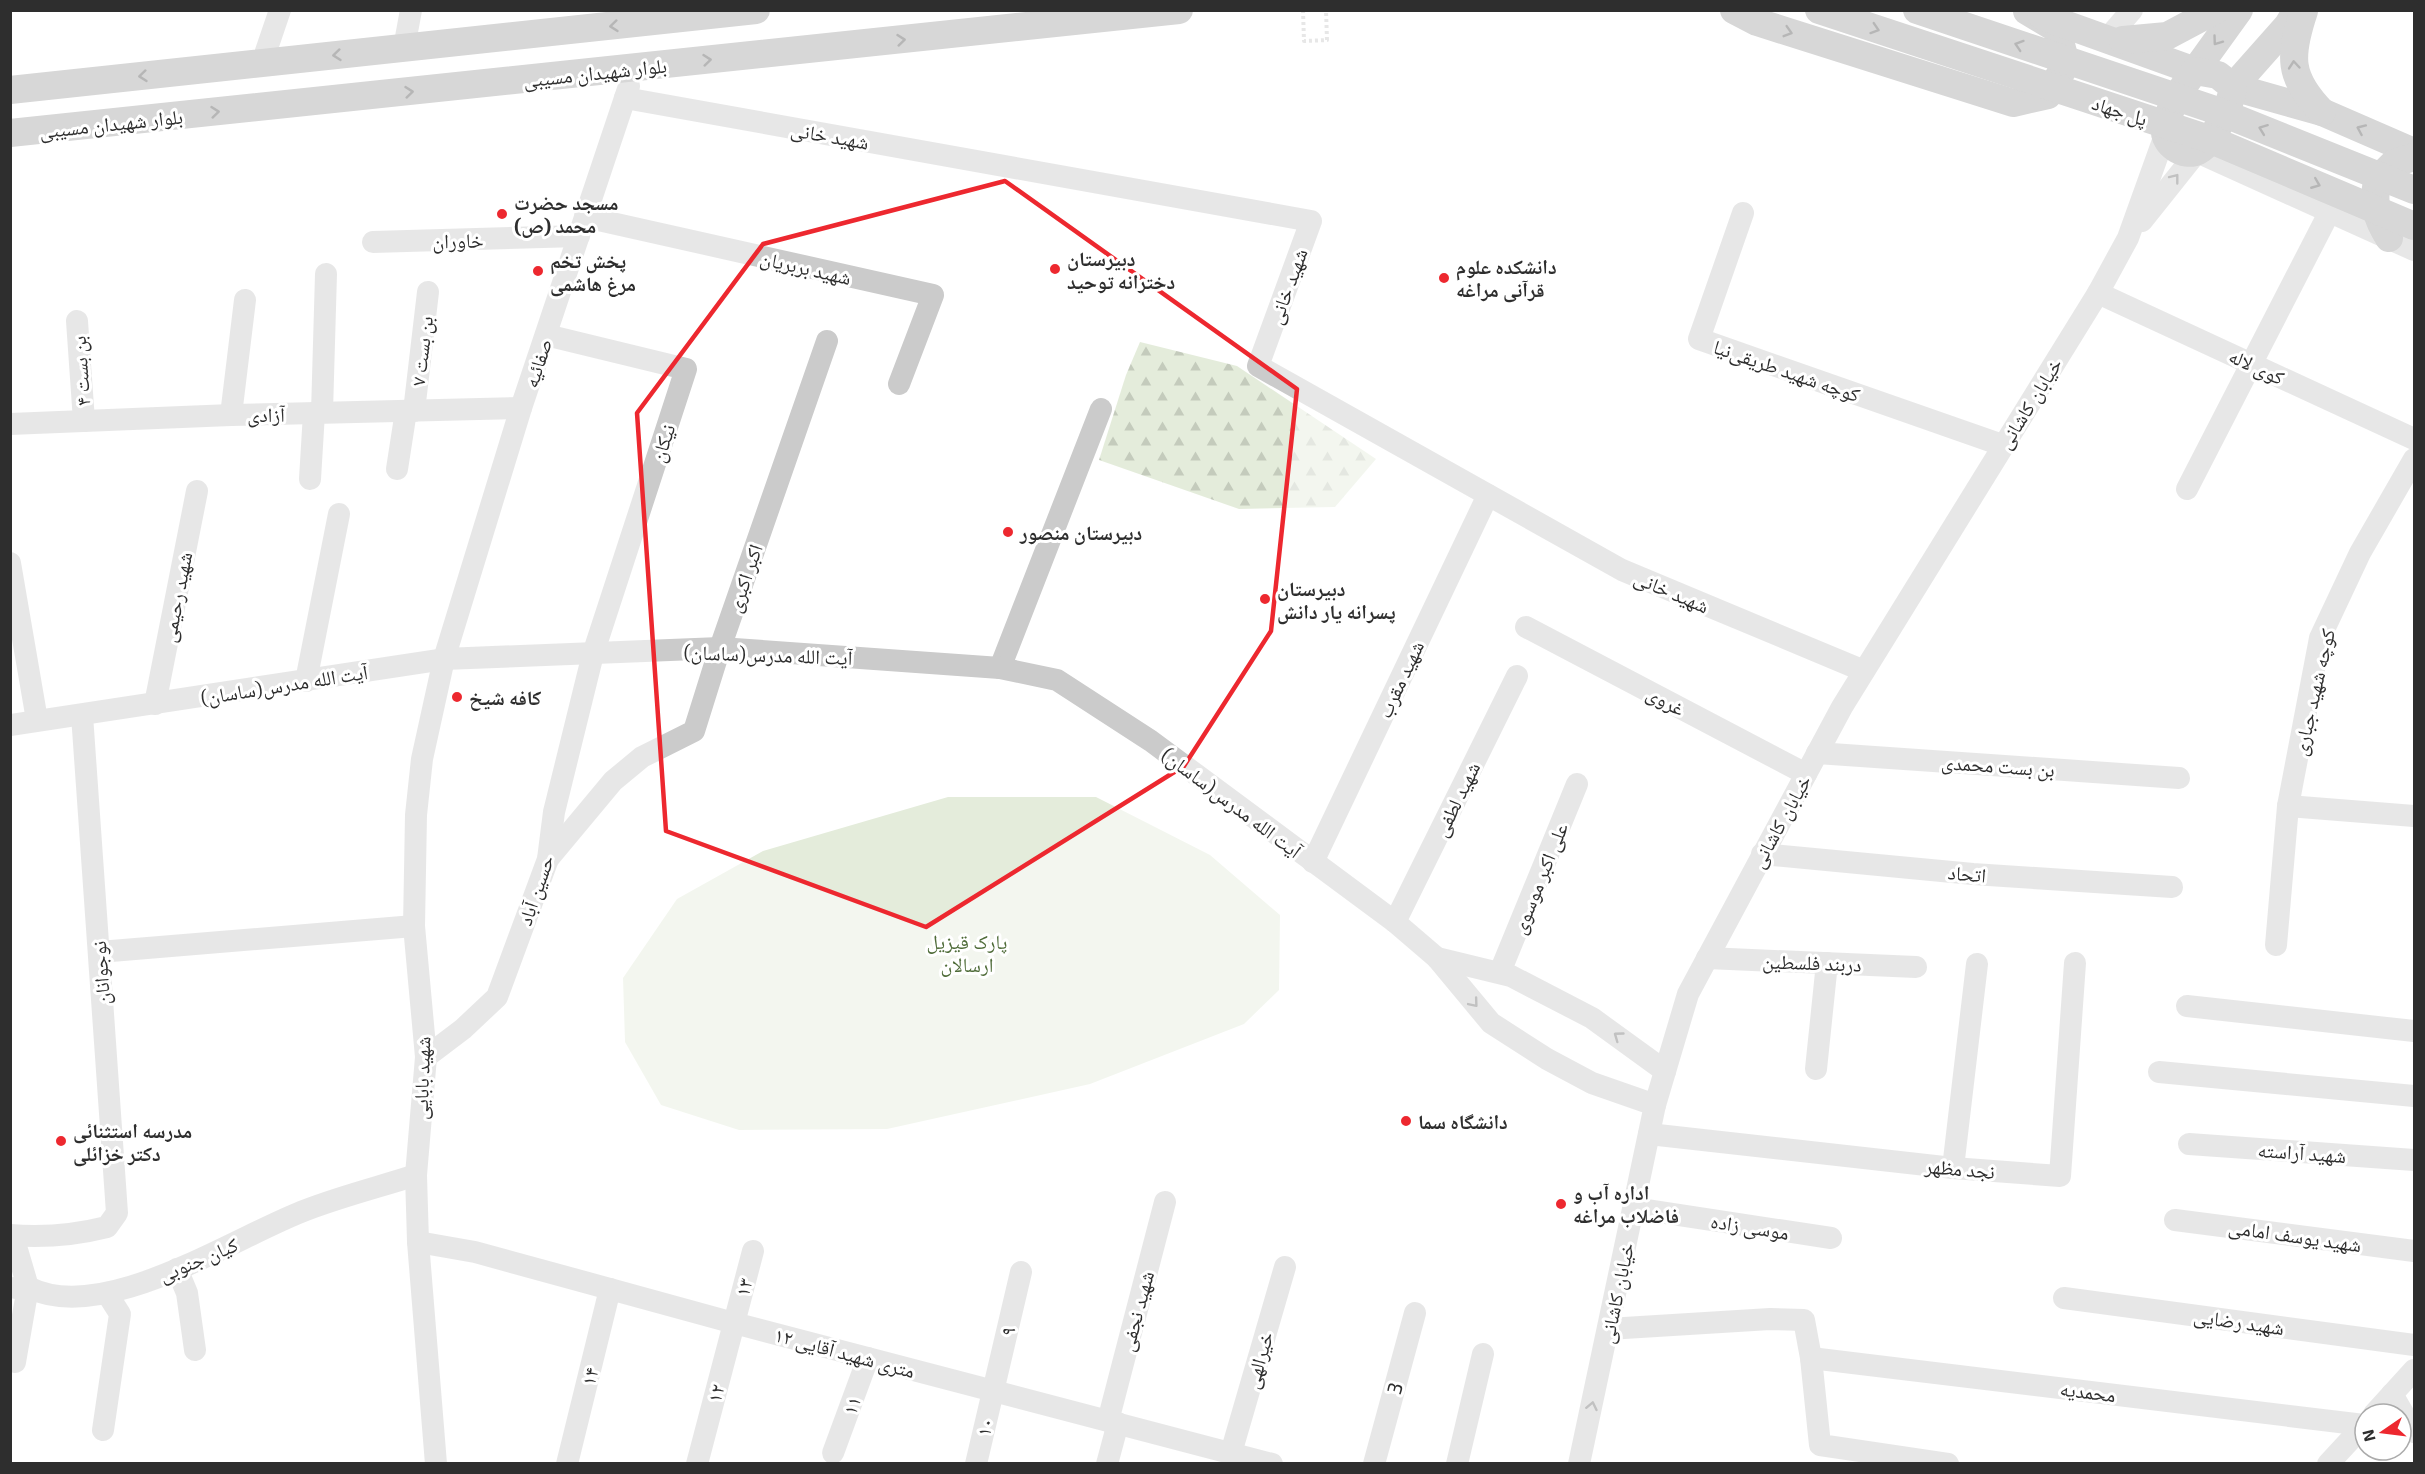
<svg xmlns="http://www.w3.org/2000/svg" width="2425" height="1474" font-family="'Exo 2','Noto Naskh Arabic',sans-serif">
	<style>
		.forest { fill: url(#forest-firs) }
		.park { fill: #e4ecdb }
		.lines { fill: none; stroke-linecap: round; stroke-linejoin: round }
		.path { stroke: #cbcbcb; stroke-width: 4; stroke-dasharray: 3 3; stroke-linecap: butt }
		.minor { stroke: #cbcbcb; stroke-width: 22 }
		.major { stroke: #a6a6a6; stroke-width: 28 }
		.major-bridge { stroke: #a6a6a6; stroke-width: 28 }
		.oneway { stroke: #5e5e5e }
		.oneway2 { stroke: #757575 }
		.marked { fill: none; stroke: #ed282f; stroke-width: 4.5; stroke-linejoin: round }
		.poi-dot { fill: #ed282f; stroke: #fff; stroke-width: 2 }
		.labels { text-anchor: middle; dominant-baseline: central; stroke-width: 6; stroke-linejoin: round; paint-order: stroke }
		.street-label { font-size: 20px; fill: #2e2e2e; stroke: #fff }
		.poi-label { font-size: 20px; font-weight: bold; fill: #2e2e2e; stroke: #fff; text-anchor: start }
		.park-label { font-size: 20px; fill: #4f6c39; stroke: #fff }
	</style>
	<defs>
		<pattern id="forest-firs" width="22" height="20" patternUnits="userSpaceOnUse" patternTransform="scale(1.5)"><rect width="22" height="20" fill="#e4ecdb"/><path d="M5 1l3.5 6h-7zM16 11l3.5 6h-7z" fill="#c4cbbc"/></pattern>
	</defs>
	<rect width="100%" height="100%" fill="#fff"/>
	<path class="forest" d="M1140,342L1237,366L1376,459L1335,507L1239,509L1099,460L1126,375Z"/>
	<path class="park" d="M948,797H1096L1210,855L1280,915L1279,990L1244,1024L1090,1084L887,1129L739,1130L661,1105L625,1042L623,978L677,899L763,851Z"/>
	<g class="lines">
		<path class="path" d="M1303,10L1304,41L1327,40L1326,10"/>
		<g class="minor">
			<path d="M2107,39L2132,10"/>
			<path d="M404,48L411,10"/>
			<path d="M262,63L280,10"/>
			<path d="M625,98L1311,221L1258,366L1622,570L1864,671"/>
			<path d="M1743,213L1699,339L2002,445"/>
			<path d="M585,217L933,295L899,384"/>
			<path d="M2142,221L2197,152L2414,250"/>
			<path d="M373,242L579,236"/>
			<path d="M2098,293L2414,439"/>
			<path d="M77,321L84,421"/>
			<path d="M414,411L428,292"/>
			<path d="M322,412L326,274"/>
			<path d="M231,415L245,300"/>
			<path d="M10,424L231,415L521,408"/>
			<path d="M397,469L406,411"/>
			<path d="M310,479L314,413"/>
			<path d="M2187,489L2330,211"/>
			<path d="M10,563L37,720"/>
			<path d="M1526,627L1806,774"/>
			<path d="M1000,668L1101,409"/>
			<path d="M306,681L339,514"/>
			<path d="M155,704L197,491"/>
			<path d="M10,725L444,659L720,648L1000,668L1057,680L1151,741L1395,922L1437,958L1491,1023L1547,1059L1592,1083L1655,1105"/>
			<path d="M1817,753L2179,778"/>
			<path d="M2288,806L2414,816"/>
			<path d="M1762,854L1973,874L2172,887"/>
			<path d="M548,859L613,781L642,757L694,731L720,648L827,341"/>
			<path d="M1313,862L1488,495"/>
			<path d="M1395,922L1517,676"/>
			<path d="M2276,945L2288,806L2320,638L2360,553L2414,459"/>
			<path d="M99,952L414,926"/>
			<path d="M1437,958L1511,976L1592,1018L1665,1071"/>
			<path d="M1707,958L1916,967"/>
			<path d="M1500,972L1577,784"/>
			<path d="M2187,1006L2414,1031"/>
			<path d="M426,1057L463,1029L497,997L548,859L554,812L593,654L686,369L546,335"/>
			<path d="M1816,1069L1827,963"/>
			<path d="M2159,1072L2414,1096"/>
			<path d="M1649,1134L1953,1168L2060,1176L2075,963"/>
			<path d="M2189,1144L2414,1160"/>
			<path d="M1953,1168L1977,964"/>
			<path d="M1633,1208L1831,1238"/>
			<path d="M2175,1220L2414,1251"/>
			<path d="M10,1235C44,1238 75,1235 107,1227L117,1213L82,715"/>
			<path d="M13,1236L28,1287C103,1326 234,1237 306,1210C342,1196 379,1187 416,1175"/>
			<path d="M418,1242L475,1252L734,1323L1272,1464"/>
			<path d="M177,1269L187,1293L195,1350"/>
			<path d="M2064,1298L2414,1345"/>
			<path d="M1608,1329L1770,1319L1804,1320L1811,1358L1820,1445L1948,1464"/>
			<path d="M1811,1358L2364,1425"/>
			<path d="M15,1362L28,1287L15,1288"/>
			<path d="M2392,1394L2414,1432"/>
			<path d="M2374,1414L2414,1370"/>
			<path d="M1108,1421L1165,1202"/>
			<path d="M103,1430L120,1314L108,1295"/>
			<path d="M833,1453L868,1358"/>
			<path d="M1231,1453L1285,1267"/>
			<path d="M436,1464L418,1242L416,1175L426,1057L414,926L416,815L422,759L444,659L521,408L629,86"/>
			<path d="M567,1464L610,1289"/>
			<path d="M697,1464L753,1251"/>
			<path d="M976,1464L1021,1272"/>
			<path d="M1107,1464L1118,1423"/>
			<path d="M1374,1464L1415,1313"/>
			<path d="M1457,1464L1483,1354"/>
			<path d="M1579,1464L1655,1105L1688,994L1842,707L2098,293L2128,238L2165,135"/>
			<path d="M2328,1464L2365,1424"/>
		</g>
		<g class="major">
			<path d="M1734,10L1757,22L2013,103L2048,95L2066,64L2057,29L2027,11"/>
			<path d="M2297,10L2288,25L2233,87L2322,112L2414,152"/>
			<path d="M2304,11C2289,56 2288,77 2322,112"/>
			<path d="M2042,16L2195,71L2239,10"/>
			<path d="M2123,40L2167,36L2216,10"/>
			<path d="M2195,71L2218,75L2233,87C2232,99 2227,108 2222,118C2217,130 2210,144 2198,151C2184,158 2163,144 2165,129C2167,111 2183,85 2195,71Z"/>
			<path d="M10,90L756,10"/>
			<path d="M10,133L1179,10"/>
			<path d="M2389,238C2376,218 2373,204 2377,180L2394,163L2414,157"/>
		</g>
		<g class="major-bridge">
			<path d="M1819,10L2209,139L2414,226"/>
			<path d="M1917,10L2215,110L2414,190"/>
		</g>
	</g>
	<defs><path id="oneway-chevron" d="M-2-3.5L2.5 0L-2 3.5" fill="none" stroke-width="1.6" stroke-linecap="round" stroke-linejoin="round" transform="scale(1.5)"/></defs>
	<g class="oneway">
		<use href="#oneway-chevron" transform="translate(614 26) rotate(174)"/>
		<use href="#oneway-chevron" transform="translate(1875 29) rotate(18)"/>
		<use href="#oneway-chevron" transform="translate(1788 32) rotate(17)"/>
		<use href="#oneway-chevron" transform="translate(901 40) rotate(-6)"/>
		<use href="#oneway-chevron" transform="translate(2217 41) rotate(126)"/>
		<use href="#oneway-chevron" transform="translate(2019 45) rotate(-162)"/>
		<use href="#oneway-chevron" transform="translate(337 55) rotate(174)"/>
		<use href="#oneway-chevron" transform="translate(707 60) rotate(-6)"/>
		<use href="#oneway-chevron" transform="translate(2294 65) rotate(-95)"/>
		<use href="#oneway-chevron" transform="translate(143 76) rotate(174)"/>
		<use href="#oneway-chevron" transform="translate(409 92) rotate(-6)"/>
		<use href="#oneway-chevron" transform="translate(215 112) rotate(-6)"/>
		<use href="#oneway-chevron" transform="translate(2263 129) rotate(-159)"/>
		<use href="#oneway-chevron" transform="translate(2361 129) rotate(-156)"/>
		<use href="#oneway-chevron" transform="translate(2316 184) rotate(22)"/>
	</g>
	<g class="oneway2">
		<use href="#oneway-chevron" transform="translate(2175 178) rotate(-52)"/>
		<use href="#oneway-chevron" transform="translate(1474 1003) rotate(50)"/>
		<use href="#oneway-chevron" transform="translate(1618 1036) rotate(-144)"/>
		<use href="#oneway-chevron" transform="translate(1592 1406) rotate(-78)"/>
	</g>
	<path d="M0 0H2425V1474H0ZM1005,181L1297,389L1271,631L1184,766L926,927L666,831L637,413L763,244Z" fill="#fff" fill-opacity=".55" fill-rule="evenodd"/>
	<path class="marked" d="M1005,181L1297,389L1271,631L1184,766L926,927L666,831L637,413L763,244Z"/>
	<g class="poi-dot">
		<circle cx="502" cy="214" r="6"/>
		<circle cx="1055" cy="269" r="6"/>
		<circle cx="538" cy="271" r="6"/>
		<circle cx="1444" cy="278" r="6"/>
		<circle cx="1008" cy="532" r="6"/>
		<circle cx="1265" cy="599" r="6"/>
		<circle cx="457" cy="697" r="6"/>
		<circle cx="1406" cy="1121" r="6"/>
		<circle cx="61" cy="1141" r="6"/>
		<circle cx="1561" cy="1204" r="6"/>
	</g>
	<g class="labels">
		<g class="street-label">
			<text transform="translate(595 72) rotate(-6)">بلوار شهیدان مسیبی</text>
			<text transform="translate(2120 110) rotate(18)">پل جهاد</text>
			<text transform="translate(111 123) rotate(-6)">بلوار شهیدان مسیبی</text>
			<text transform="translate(830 135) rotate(10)">شهید خانی</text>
			<text transform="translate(458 240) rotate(-1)">خاوران</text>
			<text transform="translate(806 267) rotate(13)">شهید بربریان</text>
			<text transform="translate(1287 286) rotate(-70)">شهید خانی</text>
			<text transform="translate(421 351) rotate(-83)">بن بست ۷</text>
			<text transform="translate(537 363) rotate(-72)">صفائیه</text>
			<text transform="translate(2257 366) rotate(25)">کوی لاله</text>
			<text transform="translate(1787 370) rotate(19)">کوچه شهید طریقی‌نیا</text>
			<text transform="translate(80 371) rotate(-94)">بن بست ۴</text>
			<text transform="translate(2029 403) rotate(-58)">خیابان کاشانی</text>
			<text transform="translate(266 414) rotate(-1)">آزادی</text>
			<text transform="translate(662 443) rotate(-72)">نیکان</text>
			<text transform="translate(744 578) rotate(-71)">اکبر اکبری</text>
			<text transform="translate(1672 591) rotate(23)">شهید خانی</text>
			<text transform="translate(176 597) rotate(-79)">شهید رحیمی</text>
			<text transform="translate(768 654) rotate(2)">آیت الله مدرس(ساسان)</text>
			<text transform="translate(1400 679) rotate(-65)">شهید مقرب</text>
			<text transform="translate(284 684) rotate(-9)">آیت الله مدرس(ساسان)</text>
			<text transform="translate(2313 692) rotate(-77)">کوچه شهید جباری</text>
			<text transform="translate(1666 700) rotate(28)">غروی</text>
			<text transform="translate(1998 765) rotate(4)">بن بست محمدی</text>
			<text transform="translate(1456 799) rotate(-64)">شهید لطفی</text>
			<text transform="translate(1232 802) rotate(37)">آیت الله مدرس(ساسان)</text>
			<text transform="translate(1780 821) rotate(-61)">خیابان کاشانی</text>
			<text transform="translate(1967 873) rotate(5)">اتحاد</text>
			<text transform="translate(1539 878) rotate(-68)">علی اکبر موسوی</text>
			<text transform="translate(535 890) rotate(-71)">حسین آباد</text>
			<text transform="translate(1812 962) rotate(2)">دربند فلسطین</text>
			<text transform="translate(100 973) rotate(-94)">نوجوانان</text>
			<text transform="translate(421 1078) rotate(-88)">شهید بابایی</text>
			<text transform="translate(2302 1152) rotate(4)">شهید آراسته</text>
			<text transform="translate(1960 1168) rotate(5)">نجد مظهر</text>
			<text transform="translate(1750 1226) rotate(9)">موسی زاده</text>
			<text transform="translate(2295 1235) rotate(8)">شهید یوسف امامی</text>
			<text transform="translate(198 1259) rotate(-23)">کیان جنوبی</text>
			<text transform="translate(743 1287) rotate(-75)">۱۳</text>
			<text transform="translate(1616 1293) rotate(-78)">خیابان کاشانی</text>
			<text transform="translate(1136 1311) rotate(-75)">شهید نجفی</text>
			<text transform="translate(2239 1321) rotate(8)">شهید رضایی</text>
			<text transform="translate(1007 1331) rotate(-77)">۹</text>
			<text transform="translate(845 1352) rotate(15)">۱۲ متری شهید آقایی</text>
			<text transform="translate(1258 1360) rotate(-74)">خیرالهی</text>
			<text transform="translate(589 1376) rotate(-76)">۱۴</text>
			<text transform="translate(1394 1388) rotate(-75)">3</text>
			<text transform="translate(2088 1391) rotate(7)">محمدیه</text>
			<text transform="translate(715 1393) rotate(-76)">۱۲</text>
			<text transform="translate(851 1405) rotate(-70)">۱۱</text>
			<text transform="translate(984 1427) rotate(-77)">۱۰</text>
		</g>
		<g class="poi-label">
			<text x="514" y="202">مسجد حضرت<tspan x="514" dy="23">محمد (ص)</tspan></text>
			<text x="1067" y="258">دبیرستان<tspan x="1067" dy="23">دخترانه توحید</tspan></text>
			<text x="550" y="260">پخش تخم<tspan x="550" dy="23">مرغ هاشمی</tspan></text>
			<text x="1456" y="266">دانشکده علوم<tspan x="1456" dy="23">قرآنی مراغه</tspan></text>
			<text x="1020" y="532">دبیرستان منصور</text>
			<text x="1277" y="588">دبیرستان<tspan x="1277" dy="23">پسرانه یار دانش</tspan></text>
			<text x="469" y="697">کافه شیخ</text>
			<text x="1418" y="1121">دانشگاه سما</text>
			<text x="73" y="1130">مدرسه استثنائی<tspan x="73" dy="23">دکتر خزائلی</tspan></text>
			<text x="1573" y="1192">اداره آب و<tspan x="1573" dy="23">فاضلاب مراغه</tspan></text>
		</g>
		<g class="park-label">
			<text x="967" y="941">پارک قیزیل<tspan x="967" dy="23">ارسالان</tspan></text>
		</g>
	</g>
	<rect width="2425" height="1474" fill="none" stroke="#2e2e2e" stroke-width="24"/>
	<g transform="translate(2383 1432) rotate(256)"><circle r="28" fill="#ffffff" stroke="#ababab" stroke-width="1.5"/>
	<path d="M0-4.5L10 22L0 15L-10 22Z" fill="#ed282f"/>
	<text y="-9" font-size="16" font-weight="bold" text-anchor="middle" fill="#2e2e2e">N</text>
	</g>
</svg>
